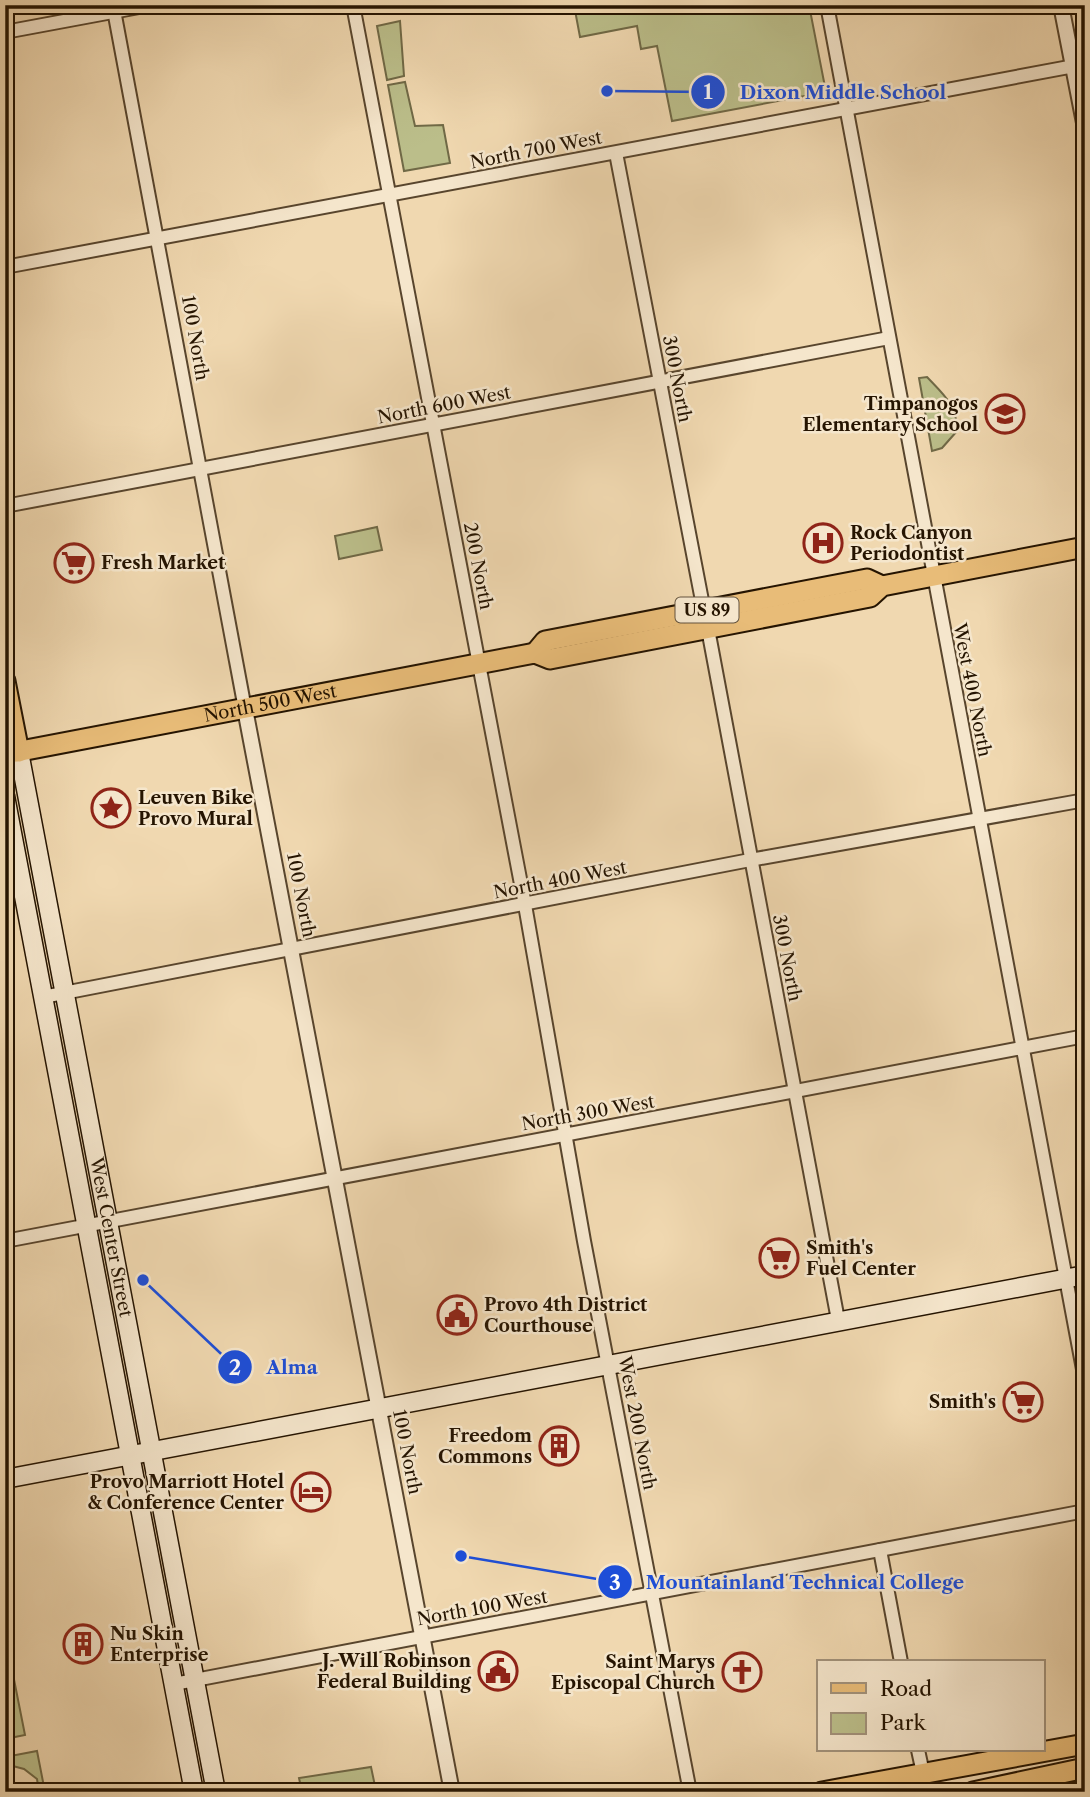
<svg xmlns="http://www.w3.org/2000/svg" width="1090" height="1797" font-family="'Libre Caslon Text',serif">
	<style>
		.green { fill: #bbbe8a; stroke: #706946; stroke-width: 2 }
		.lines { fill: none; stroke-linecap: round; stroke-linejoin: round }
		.minor-casing { stroke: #58452d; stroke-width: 16 }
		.tertiary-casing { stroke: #58452d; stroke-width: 18 }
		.secondary-casing { stroke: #251401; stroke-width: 21 }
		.primary-casing { stroke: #251401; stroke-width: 23 }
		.trunk-casing { stroke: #251401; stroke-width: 23 }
		.minor { stroke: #f5e6cc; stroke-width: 12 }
		.tertiary { stroke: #f5e6cc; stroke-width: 14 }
		.secondary { stroke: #f5e6cc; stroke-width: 18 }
		.primary { stroke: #e8bc78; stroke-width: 19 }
		.trunk { stroke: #e8bc78; stroke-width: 19 }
		.labels { text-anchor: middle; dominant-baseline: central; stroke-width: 5; stroke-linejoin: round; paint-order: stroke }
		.shield { fill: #f5e6cc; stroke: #63533e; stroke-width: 2 }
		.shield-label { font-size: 16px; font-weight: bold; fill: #251401 }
		.street-label { font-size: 18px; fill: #251401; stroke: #f5e6cc }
		.poi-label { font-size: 18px; font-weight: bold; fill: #251401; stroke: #f5e6cc; text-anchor: end }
		.leader { fill: none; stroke: #1d4ed8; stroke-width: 2.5 }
		.callout-dot { fill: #1d4ed8; stroke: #f5e6cc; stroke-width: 2.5 }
		.mark-label { font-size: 21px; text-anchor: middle; font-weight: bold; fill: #fff }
		.callout-label { font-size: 19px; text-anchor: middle; font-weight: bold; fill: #1d4ed8; stroke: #f5e6cc; stroke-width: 5; stroke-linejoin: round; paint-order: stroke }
	</style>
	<rect width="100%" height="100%" fill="#f0d8b0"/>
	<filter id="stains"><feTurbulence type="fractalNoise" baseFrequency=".00286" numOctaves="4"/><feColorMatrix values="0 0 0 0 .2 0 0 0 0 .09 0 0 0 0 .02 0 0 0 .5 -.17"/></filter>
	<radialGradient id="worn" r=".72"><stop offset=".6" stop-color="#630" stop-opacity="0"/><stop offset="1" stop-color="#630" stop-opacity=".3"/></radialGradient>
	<g class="green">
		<path d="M574,5H809L826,92L672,121L657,46L641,49L637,26L580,37Z"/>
		<path d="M400,21L404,76L387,80L377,26Z"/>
		<path d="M405,82L415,126L443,125L450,163L404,171L388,85Z"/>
		<path d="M927,377C944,395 957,405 957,431L942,448L932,451L919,378Z"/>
		<path d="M377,527L382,550L339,559L335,536Z"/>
		<path d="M5,1634L25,1735L5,1739Z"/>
		<path d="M37,1751L45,1792H39L37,1779L24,1769L5,1764V1757Z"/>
		<path d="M371,1767L375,1786L372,1787L373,1792H302L299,1778Z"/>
	</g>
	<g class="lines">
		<g class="minor-casing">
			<g id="minor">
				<path d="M113,5L245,709"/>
				<path d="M353,5L525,905L584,1241L690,1792"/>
				<path d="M827,5L1085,1380"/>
				<path d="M5,32L150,5"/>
				<path d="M616,153L704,611"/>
				<path d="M5,267L1085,64"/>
				<path d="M5,506L889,338"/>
				<path d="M708,629L838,1320"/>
				<path d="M43,997L750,860L1085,800"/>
				<path d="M5,1241L1085,1036"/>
				<path d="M880,1550L901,1662"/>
				<path d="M174,1684L1085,1511"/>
				<path d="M918,1750L923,1773"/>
			</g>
		</g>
		<g class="tertiary-casing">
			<g id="tertiary">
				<path d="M1061,5L1085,128"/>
				<path d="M245,709L452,1792"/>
			</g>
		</g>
		<g class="secondary-casing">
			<g id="secondary">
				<path id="s1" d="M19,752L216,1792"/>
				<path d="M5,796L194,1792"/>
				<path d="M5,1479L1085,1275"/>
			</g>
		</g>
		<g class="primary-casing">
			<g id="primary">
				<path d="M535,653L545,641L867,579L882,586"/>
				<path d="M5,681L19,752"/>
				<path id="s2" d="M5,754L535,653L550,659L870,597L882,586L1085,547"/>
			</g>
		</g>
		<g class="trunk-casing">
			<g id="trunk">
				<path d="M822,1792L1085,1744"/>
				<path d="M973,1792L1085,1768"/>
			</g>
		</g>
		<use href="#minor" class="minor"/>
		<use href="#tertiary" class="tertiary"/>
		<use href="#secondary" class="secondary"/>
		<use href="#primary" class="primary"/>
		<use href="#trunk" class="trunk"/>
	</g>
	<defs>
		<g id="school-ring" transform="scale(2.0125)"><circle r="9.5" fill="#f5e6cc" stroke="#8f2418" stroke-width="1.5"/><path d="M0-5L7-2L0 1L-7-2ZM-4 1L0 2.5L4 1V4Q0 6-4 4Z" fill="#8f2418"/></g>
		<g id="hospital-ring" transform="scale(2.0125)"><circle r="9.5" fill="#f5e6cc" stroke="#8f2418" stroke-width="1.5"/><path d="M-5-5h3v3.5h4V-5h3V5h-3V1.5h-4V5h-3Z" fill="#8f2418"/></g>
		<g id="supermarket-ring" transform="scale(2.0125)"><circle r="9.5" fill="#f5e6cc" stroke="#8f2418" stroke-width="1.5"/><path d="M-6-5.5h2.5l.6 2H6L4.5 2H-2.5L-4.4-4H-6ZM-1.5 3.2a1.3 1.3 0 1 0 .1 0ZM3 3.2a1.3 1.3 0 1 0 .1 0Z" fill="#8f2418"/></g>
		<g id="sight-ring" transform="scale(2.0125)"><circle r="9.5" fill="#f5e6cc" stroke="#8f2418" stroke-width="1.5"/><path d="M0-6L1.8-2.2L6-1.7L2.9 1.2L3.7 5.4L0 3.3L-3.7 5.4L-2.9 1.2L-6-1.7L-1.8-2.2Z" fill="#8f2418"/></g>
		<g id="civic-ring" transform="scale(2.0125)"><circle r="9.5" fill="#f5e6cc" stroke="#8f2418" stroke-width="1.5"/><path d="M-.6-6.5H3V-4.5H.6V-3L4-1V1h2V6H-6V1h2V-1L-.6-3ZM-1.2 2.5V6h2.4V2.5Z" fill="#8f2418"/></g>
		<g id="building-ring" transform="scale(2.0125)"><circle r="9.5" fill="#f5e6cc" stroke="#8f2418" stroke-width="1.5"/><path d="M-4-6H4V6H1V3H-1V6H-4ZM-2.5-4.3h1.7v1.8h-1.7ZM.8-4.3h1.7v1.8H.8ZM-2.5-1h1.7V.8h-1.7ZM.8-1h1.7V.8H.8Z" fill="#8f2418"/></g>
		<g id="hotel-ring" transform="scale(2.0125)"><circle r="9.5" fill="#f5e6cc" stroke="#8f2418" stroke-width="1.5"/><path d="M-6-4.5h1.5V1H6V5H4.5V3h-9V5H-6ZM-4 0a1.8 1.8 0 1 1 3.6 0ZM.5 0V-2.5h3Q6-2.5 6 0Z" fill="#8f2418"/></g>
		<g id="church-ring" transform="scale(2.0125)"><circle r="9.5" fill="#f5e6cc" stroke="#8f2418" stroke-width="1.5"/><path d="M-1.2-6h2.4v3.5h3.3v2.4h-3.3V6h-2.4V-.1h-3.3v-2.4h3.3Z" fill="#8f2418"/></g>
	</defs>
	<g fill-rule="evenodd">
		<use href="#school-ring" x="1005" y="414"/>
		<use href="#hospital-ring" x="823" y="543"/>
		<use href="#supermarket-ring" x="74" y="563"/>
		<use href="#sight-ring" x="111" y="808"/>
		<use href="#supermarket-ring" x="779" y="1258"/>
		<use href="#civic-ring" x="457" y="1315"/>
		<use href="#supermarket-ring" x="1023" y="1402"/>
		<use href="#building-ring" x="559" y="1446"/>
		<use href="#hotel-ring" x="311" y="1492"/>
		<use href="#building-ring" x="83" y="1644"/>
		<use href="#civic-ring" x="498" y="1671"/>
		<use href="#church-ring" x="742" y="1672"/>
	</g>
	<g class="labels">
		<rect class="shield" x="675.5" y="597.5" width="63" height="25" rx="5"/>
		<g class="shield-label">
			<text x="707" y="610">US 89</text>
		</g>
		<g class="street-label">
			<text transform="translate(536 150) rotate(-11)">North 700 West</text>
			<text transform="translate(195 338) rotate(80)">100 North</text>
			<text transform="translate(677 379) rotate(79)">300 North</text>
			<text transform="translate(444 405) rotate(-11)">North 600 West</text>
			<text transform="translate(478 566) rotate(79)">200 North</text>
			<text transform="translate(972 690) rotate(79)">West 400 North</text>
			<text stroke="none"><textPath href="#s2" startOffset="270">North 500 West</textPath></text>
			<text transform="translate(560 880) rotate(-11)">North 400 West</text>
			<text transform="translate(301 895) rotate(79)">100 North</text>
			<text transform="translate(787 958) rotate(79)">300 North</text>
			<text transform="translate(588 1113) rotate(-10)">North 300 West</text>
			<text stroke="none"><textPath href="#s1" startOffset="494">West Center Street</textPath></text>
			<text transform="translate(637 1423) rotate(79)">West 200 North</text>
			<text transform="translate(407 1452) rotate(79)">100 North</text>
			<text transform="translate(482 1608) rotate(-10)">North 100 West</text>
		</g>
		<g class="poi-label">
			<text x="978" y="404">Timpanogos<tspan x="978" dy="21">Elementary School</tspan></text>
			<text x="850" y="533" text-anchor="start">Rock Canyon<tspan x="850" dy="21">Periodontist</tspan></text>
			<text x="101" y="563" text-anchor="start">Fresh Market</text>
			<text x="138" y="798" text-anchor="start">Leuven Bike<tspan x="138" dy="21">Provo Mural</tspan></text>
			<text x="806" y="1248" text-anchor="start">Smith's<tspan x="806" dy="21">Fuel Center</tspan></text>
			<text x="484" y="1305" text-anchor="start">Provo 4th District<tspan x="484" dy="21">Courthouse</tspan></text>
			<text x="996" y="1402">Smith's</text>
			<text x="532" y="1436">Freedom<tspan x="532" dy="21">Commons</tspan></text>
			<text x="284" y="1482">Provo Marriott Hotel<tspan x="284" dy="21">&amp; Conference Center</tspan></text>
			<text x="110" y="1634" text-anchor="start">Nu Skin<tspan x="110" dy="21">Enterprise</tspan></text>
			<text x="471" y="1661">J. Will Robinson<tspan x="471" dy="21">Federal Building</tspan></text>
			<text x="715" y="1662">Saint Marys<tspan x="715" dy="21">Episcopal Church</tspan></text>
		</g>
	</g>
	<path class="leader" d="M607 91L708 92M143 1280L235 1367M461 1556L615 1582"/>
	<g class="callout-dot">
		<circle cx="607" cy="91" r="7"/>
		<circle cx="143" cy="1280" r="7"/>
		<circle cx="461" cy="1556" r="7"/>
		<circle cx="708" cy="92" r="18"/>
		<circle cx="235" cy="1367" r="18"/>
		<circle cx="615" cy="1582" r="18"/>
	</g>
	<g class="mark-label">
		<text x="708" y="99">1</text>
		<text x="235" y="1375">2</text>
		<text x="615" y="1590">3</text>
	</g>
	<g class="callout-label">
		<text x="843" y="99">Dixon Middle School</text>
		<text x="292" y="1374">Alma</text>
		<text x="805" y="1589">Mountainland Technical College</text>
	</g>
	<rect width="1090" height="1797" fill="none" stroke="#f0d8b0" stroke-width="28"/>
	<rect x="7" y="7" width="1076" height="1783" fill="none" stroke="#251401" stroke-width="3.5"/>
	<rect x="14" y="14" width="1062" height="1769" fill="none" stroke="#251401" stroke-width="2"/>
	<rect x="817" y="1660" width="228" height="91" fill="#f5e6cc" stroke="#a2927b" stroke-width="2"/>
	<rect x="831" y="1683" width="35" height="10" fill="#e8bc78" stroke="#a2927b" stroke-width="2"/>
	<text x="880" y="1696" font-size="21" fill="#251401">Road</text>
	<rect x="831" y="1713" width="35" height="21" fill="#bbbe8a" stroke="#a2927b" stroke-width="2"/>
	<text x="880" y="1730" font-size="21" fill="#251401">Park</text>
	<rect width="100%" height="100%" filter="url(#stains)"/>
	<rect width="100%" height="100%" fill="url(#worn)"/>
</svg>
